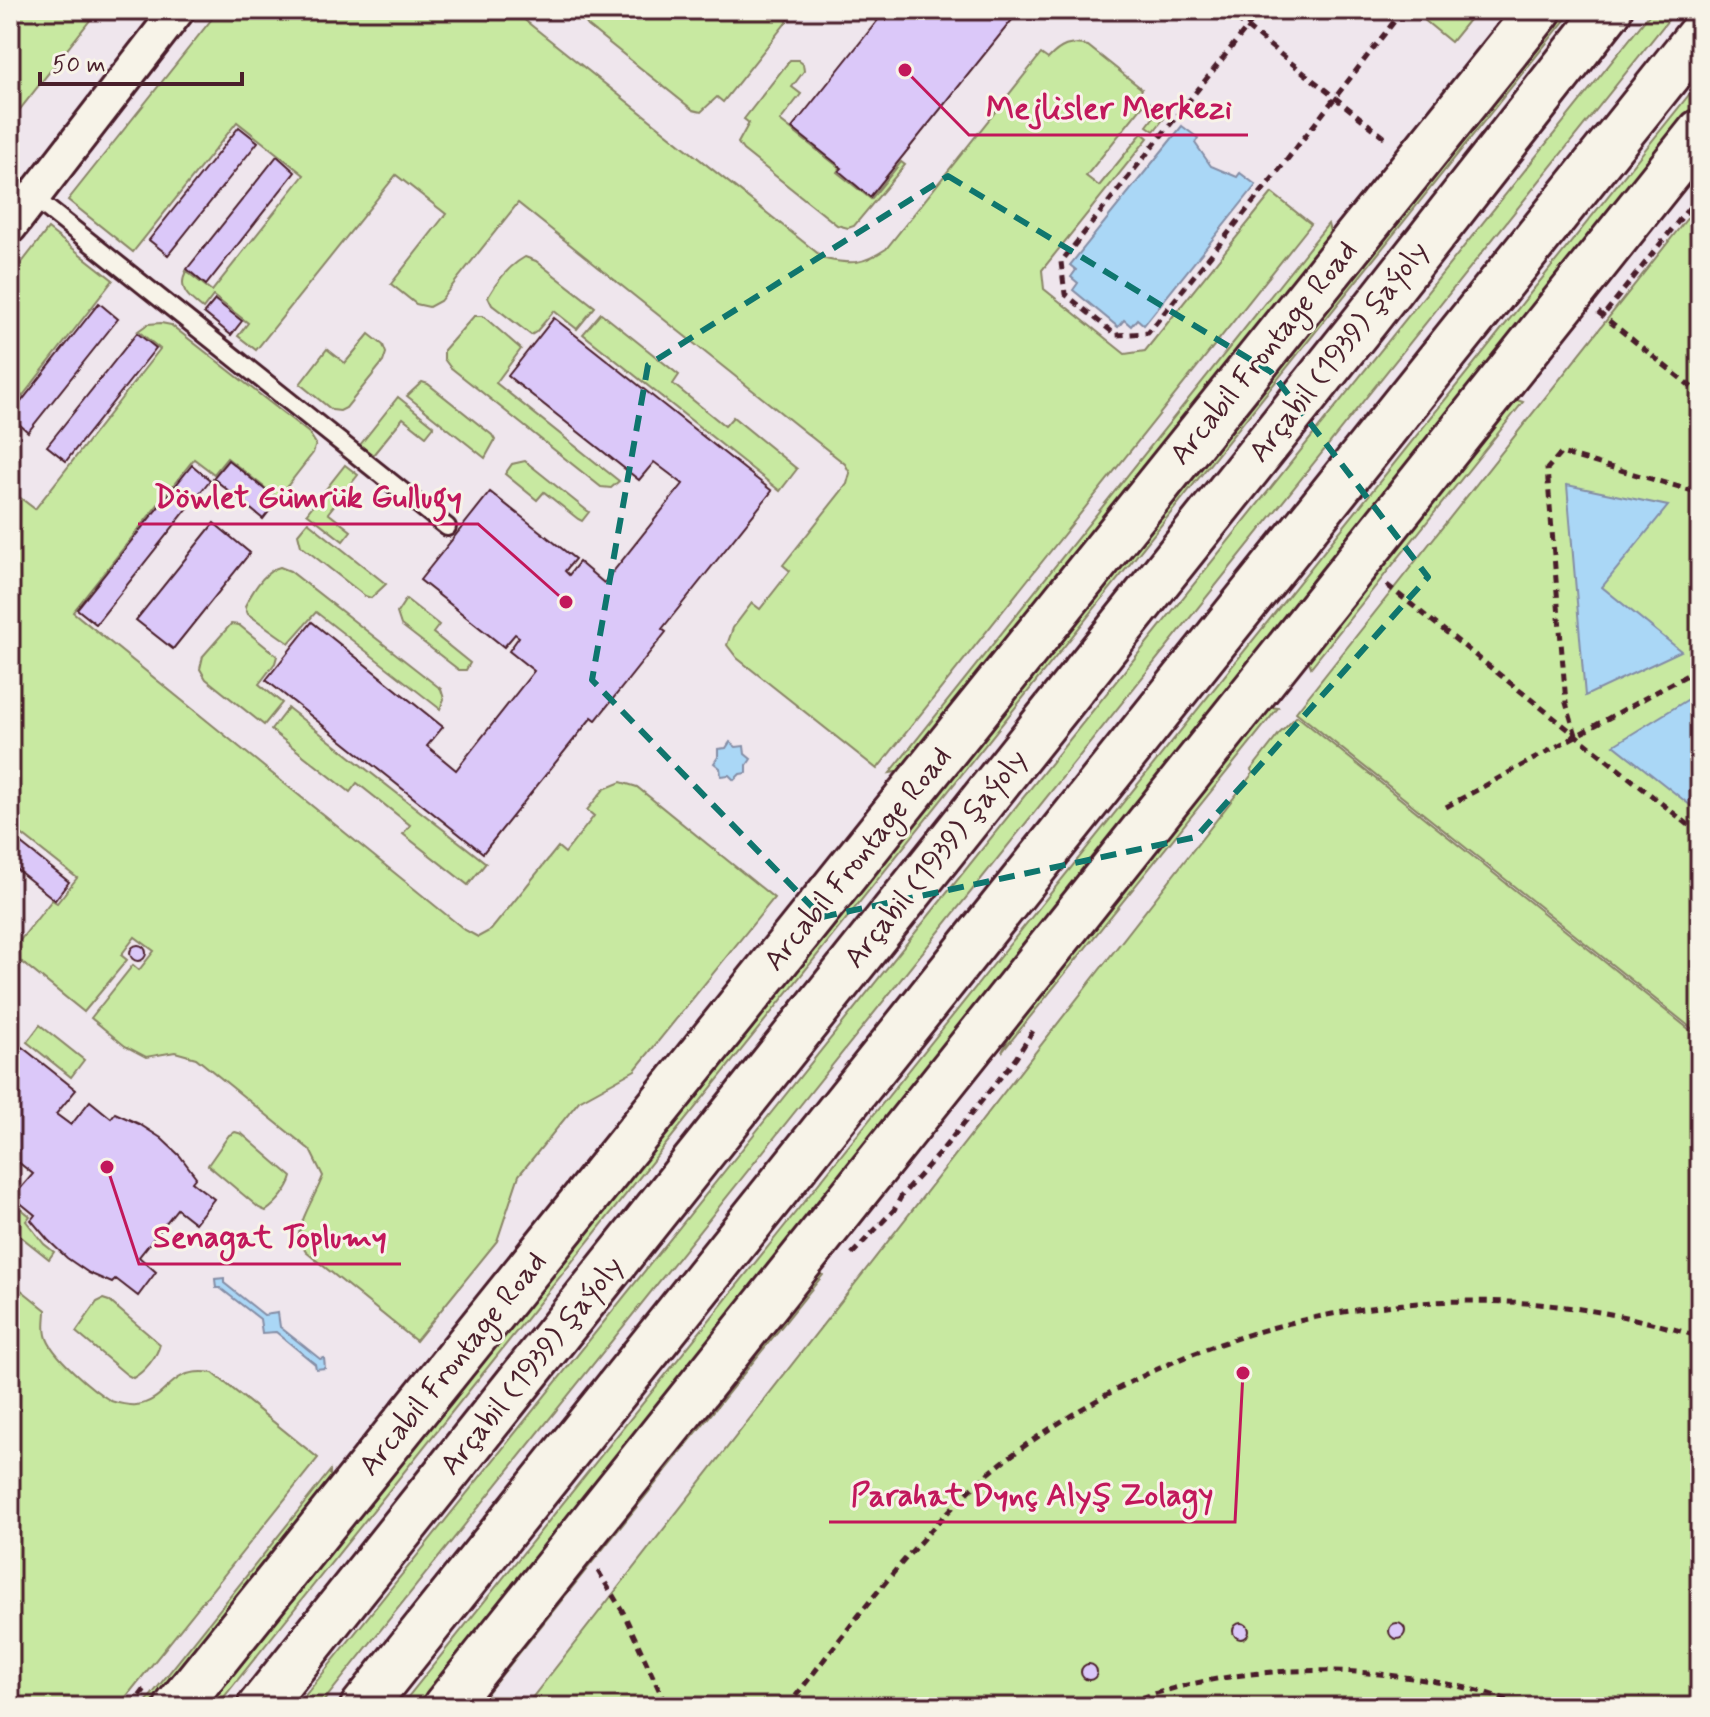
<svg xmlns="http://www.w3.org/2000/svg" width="1710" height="1717" font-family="Mynerve,sans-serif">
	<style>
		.green { fill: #c8e9a1; stroke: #898466; stroke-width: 2 }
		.water { fill: #aad7f6; stroke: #848da5; stroke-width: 2 }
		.building { fill: #dbc8f9; stroke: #4a1f2b; stroke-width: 2 }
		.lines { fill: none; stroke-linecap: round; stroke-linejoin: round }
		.lane-casing { stroke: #4a1f2b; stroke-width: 22 }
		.street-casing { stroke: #4a1f2b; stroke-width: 38 }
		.secondary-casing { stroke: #4a1f2b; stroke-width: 50 }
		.primary-casing { stroke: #4a1f2b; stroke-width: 50 }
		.path { stroke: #4a1f2b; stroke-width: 5; stroke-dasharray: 8 6; stroke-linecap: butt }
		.lane { stroke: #f7f3e8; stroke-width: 16 }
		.street { stroke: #f7f3e8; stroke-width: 32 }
		.secondary { stroke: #f7f3e8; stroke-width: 44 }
		.primary { stroke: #f7f3e8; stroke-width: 44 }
		.marked { fill: none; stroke: #0f766e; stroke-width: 6; stroke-dasharray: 16 10; stroke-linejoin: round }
		.labels { text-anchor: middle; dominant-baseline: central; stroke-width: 6; stroke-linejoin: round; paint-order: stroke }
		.street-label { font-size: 30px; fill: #4a1f2b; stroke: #f7f3e8 }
		.leader { fill: none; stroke: #c2185b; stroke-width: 3 }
		.callout-dot { fill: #c2185b; stroke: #f7f3e8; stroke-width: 3 }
		.callout-label { font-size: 32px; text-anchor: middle; font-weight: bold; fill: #c2185b; stroke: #f7f3e8; stroke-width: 6; stroke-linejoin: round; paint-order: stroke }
	</style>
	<rect width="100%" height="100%" fill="#efe6ed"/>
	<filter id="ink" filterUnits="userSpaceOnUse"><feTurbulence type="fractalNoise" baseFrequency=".0125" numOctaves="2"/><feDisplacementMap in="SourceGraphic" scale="16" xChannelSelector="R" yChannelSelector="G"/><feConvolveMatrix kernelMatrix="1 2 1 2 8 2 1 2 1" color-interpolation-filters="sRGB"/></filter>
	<g filter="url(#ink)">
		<g class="green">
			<path d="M10,10H98L10,122Z"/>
			<path d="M219,10H512L825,259C853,265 863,264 886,249L1041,54L1048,59C1060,46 1070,41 1088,46L1142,89L1139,94L1166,116L1154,131L1147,126L1156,114L1143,105L1086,176L1099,186L1142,133L1148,138L1042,270L1044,289L1125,354L1145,351L1272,193L1311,224L877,769L737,658L727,645L733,628L752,603L760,609L790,571L783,565L847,484L850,473L845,464L518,203L440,301L429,307L416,304L391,284L446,214L396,175L256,350L238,336L248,323L213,296L203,309C189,298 177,289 186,271L212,291L304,175L237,122L133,252L68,200Z"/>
			<path d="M586,10H785L792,15L723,102L717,97L701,112L693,110L588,26L583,19Z"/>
			<path d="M1412,10H1477L1451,42Z"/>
			<path d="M1560,10H1573L216,1707H203Z"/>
			<path d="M1653,10H1676L319,1707H296Z"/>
			<path d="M790,60H798L803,64L804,71L792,87L801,94L780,121L840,168L837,172L871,199L901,162L905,165L854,226L848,228L837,225L743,150L738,143L749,123L744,119Z"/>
			<path d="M1700,81V101L416,1707H400Z"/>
			<path d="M1700,202V1035L1296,712Z"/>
			<path d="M1328,224L1331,236L907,770L890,773Z"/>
			<path d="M48,229L113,280L10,412V278Z"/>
			<path d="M525,257L536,261L595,307L577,329L554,311L536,332L531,335L492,305L488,297C497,281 509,266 525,257Z"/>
			<path d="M601,313L679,375L673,384L725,426L733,417L797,469L780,491L583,334Z"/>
			<path d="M474,316H483L521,349L496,383L619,481L611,488L601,487L450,367L444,359V350Z"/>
			<path d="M161,323L171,325L309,433L316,444L313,453L278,498L227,458L214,474L194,459L73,612L465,930L478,937L491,930L558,847L565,853L594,816L587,810L604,789L621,782L637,787L774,898L635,1070L579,1101L519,1175L497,1241L416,1341L306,1252L298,1239C301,1216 315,1197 323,1176L310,1150L196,1058L175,1052L146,1057L125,1046L91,1018L133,965L139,970L154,951L135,937L121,955L127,960L84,1012L22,962L10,977V953L52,900L57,903L77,878L10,825V490L35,509L160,349L138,331L148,324Z"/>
			<path d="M369,334L383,345L386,353L383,362L346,408L340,411L332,410L300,384L327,349L345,363Z"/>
			<path d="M422,382L428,384L492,435L495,440L485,458L407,396Z"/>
			<path d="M398,397L434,426L426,436L403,418L373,455L360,445Z"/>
			<path d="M1517,400L1523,402L1311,667L1308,659L1512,402Z"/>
			<path d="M525,461L585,509L589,512L582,521L578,519L544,492L537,500L505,474L512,464Z"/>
			<path d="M345,465L358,475L328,513L351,531L343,541L307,513Z"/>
			<path d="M308,522L386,584L371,598L365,596L301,546L298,534Z"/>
			<path d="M280,567L290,571L441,689L444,699L440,709L316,612L289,643L248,614L245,606C252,592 264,571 280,567Z"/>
			<path d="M406,599L439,625L433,633L470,663L466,670H459L401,625L397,613Z"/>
			<path d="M231,624L239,625L277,656L275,663L259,684L282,703L264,725L206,679L200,669L203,656Z"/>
			<path d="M1270,707L1278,708L1002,1052L1021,1014L1265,710Z"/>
			<path d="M288,708L486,863L468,885L403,834L410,825L357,783L350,792L271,730Z"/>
			<path d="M1297,716L1700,1038V1707H525L1253,773L1251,770L1279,734Z"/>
			<path d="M40,1025L84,1060L71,1077L27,1042Z"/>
			<path d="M235,1132L242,1134L292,1177C289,1189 276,1204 266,1211L259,1208L208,1165L229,1135Z"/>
			<path d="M10,1200L30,1216L26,1221L44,1244L54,1252L49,1259L10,1228Z"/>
			<path d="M816,1269L823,1275L476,1707H465Z"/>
			<path d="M10,1281L46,1310C46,1317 44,1327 46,1335C50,1355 94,1391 111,1401C117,1403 130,1406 136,1405C170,1401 166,1366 213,1373L318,1458L118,1707H10Z"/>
			<path d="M103,1299L109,1301L160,1344C157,1357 144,1372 133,1378L127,1375L76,1332L97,1302Z"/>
			<path d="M330,1471V1485L158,1707H142Z"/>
		</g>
		<g class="water">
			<path d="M1182,126L1198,138L1195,143L1211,166L1237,177L1240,173L1256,185L1144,325L1137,319L1131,326L1124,320L1118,327L1073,290L1078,283L1071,277L1076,270L1070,265Z"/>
			<path d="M1567,485L1668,506L1602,587L1681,651L1585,696Z"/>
			<path d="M1700,692V813L1614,745Z"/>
			<path d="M730,742L736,747L744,746L745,754L751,759L747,765V773L740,774L734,780L729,775L721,776L720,768L714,763L718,757V749L726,748Z"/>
			<path d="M224,1278V1283L264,1315L278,1313L280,1327L320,1359L324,1358L325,1368L316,1369L315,1364L276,1332L262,1333L260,1319L220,1288H216L215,1279Z"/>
		</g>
		<g class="building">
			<path d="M886,10H1020L870,197L839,171L842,168L792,128Z"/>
			<path d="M239,127L258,142L168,255L149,240Z"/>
			<path d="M277,156L295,172L206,285L187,269Z"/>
			<path d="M215,300L242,321L231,335L204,313Z"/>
			<path d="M99,303L118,319L28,432L10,416Z"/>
			<path d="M554,318L772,491L662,629L666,632L596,720L592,717L483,853L266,680L312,622L443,727L427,746L456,770L534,671L509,651L519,637L515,634L504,647L420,580L490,492L575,559L565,571L569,575L579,562L604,583L683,484L654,462L639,480L508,376Z"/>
			<path d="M137,333L156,348L66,461L47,446Z"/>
			<path d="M228,460L278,500L263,519L213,478Z"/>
			<path d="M192,465L210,480L96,624L77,609Z"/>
			<path d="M214,523L250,553L173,649L136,620Z"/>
			<path d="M10,835L69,882L55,900L10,864Z"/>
			<circle cx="138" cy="953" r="8"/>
			<path d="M22,1047L76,1090L56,1114L71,1125L90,1101L111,1118L115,1113L139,1124L161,1138L180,1156L196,1177L192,1182L214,1199L195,1223L177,1209L139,1257L156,1272L138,1296L116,1279L112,1283L89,1273L67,1258L48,1240L31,1220L35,1215L13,1197L33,1174L18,1162L10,1173V1063Z"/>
			<circle cx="1241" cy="1631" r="8"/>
			<circle cx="1397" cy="1631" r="8"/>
			<circle cx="1089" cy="1672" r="8"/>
		</g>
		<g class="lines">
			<g class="lane-casing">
				<path id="lane" d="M33,197L447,527"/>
			</g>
			<g class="street-casing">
				<path id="street" d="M10,227L178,10"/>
			</g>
			<g class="secondary-casing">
				<g id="secondary">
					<path d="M177,1707L1539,10"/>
					<path d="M445,1707L1700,132"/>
				</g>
			</g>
			<g class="primary-casing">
				<g id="primary">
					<path d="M260,1707L1366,320L1609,10"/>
					<path d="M363,1707L1700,34"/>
				</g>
			</g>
			<g class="path">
				<path d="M1225,10L1388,140"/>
				<path d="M1261,10L1061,262L1065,294L1116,335L1148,333L1279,170L1403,10"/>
				<path d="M10,266L19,254"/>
				<path d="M1598,312L1700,394"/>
				<path d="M1606,312L1700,194"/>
				<path d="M1387,585L1700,834"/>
				<path d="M1576,735L1566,703L1547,469L1561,453L1700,493"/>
				<path d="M1446,807L1700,668"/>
				<path d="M852,1254L894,1210L902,1195L943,1149L1016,1058L1036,1026"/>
				<path d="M598,1571L623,1612L667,1707"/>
				<path d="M131,1707L145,1689"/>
				<path d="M787,1707C848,1630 906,1549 979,1482C1008,1456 1039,1435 1072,1415C1257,1299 1492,1269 1700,1337"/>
				<path d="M1115,1707C1213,1670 1309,1663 1412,1678C1451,1684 1489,1691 1525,1707"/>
			</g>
			<use href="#lane" class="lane"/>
			<use href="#street" class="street"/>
			<use href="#secondary" class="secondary"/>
			<use href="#primary" class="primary"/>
		</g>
	</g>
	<path class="marked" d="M948,176L1271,372L1428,577L1196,837L822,917L592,680L648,365Z"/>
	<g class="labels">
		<g class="street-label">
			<text transform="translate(1339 352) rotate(-52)">Arçabil (1939) şaýoly</text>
			<text transform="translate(1264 353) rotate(-51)">Arcabil Frontage Road</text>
			<text transform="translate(858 859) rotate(-51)">Arcabil Frontage Road</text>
			<text transform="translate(936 859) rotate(-51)">Arçabil (1939) şaýoly</text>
			<text transform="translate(453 1364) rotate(-51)">Arcabil Frontage Road</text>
			<text transform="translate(532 1366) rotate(-51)">Arçabil (1939) şaýoly</text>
		</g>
	</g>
	<path class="leader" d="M905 70L969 135H1248M566 602L478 524H138M107 1167L139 1264H401M1243 1373L1235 1522H829"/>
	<g class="callout-dot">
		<circle cx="905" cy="70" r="8"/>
		<circle cx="566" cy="602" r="8"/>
		<circle cx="107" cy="1167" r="8"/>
		<circle cx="1243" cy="1373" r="8"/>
	</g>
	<g class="callout-label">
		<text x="1109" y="118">Mejlisler Merkezi</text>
		<text x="308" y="507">Döwlet Gümrük Gullugy</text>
		<text x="270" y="1247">Senagat Toplumy</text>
		<text x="1032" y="1505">Parahat Dynç Alyş Zolagy</text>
	</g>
	<rect width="1710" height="1717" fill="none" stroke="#f7f3e8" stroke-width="40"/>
	<rect x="20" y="20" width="1670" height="1677" fill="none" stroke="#4a1f2b" stroke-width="3" filter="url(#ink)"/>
	<path d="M40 72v12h202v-12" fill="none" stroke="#4a1f2b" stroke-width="4"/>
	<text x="52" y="72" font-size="24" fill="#4a1f2b" stroke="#f7f3e8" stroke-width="6" paint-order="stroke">50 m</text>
</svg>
